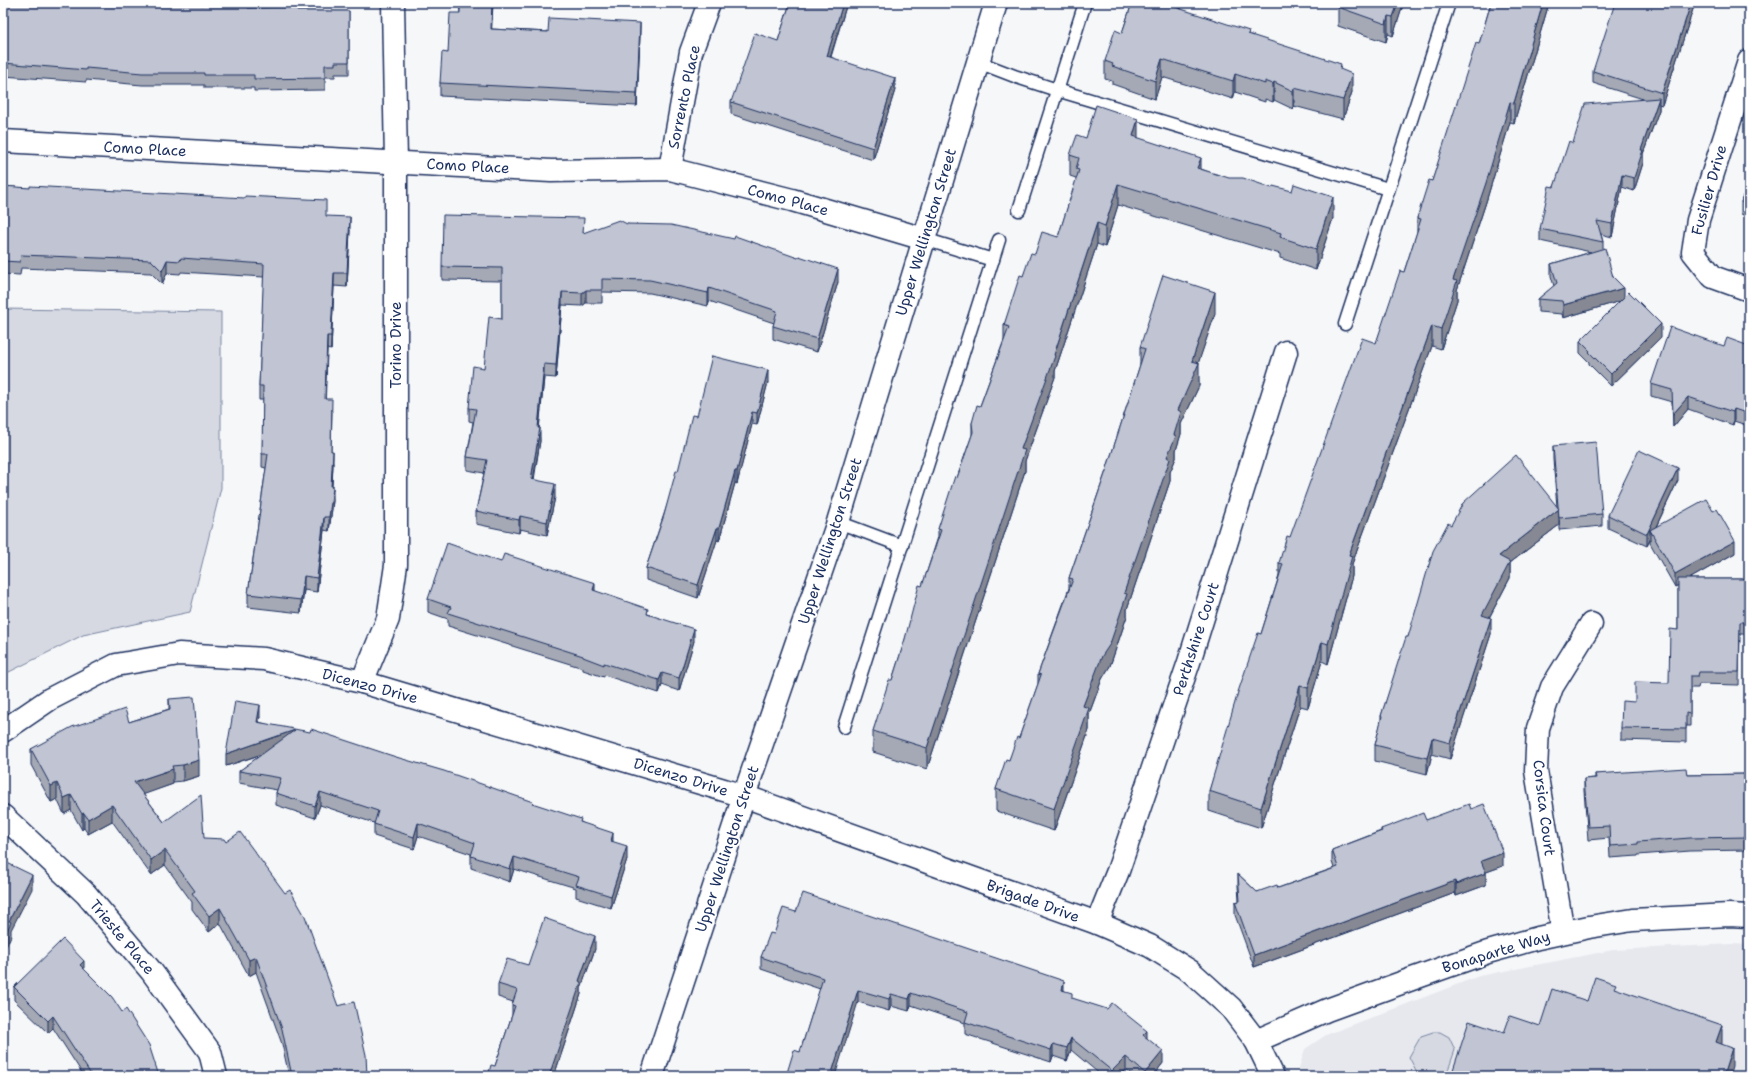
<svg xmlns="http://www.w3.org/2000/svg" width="1752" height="1079" font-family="'Shantell Sans',sans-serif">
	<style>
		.built { fill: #e6e8ee }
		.green { fill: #d6d9e2; stroke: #7884a0 }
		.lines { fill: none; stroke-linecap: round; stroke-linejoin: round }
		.service-casing { stroke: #1b2f5e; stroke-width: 15 }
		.minor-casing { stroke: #1b2f5e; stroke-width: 25 }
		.secondary-casing { stroke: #1b2f5e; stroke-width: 25 }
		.service { stroke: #fff; stroke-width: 12 }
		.minor { stroke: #fff; stroke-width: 22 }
		.secondary { stroke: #fff; stroke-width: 22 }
		.wall { fill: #a5a9b5; stroke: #1b2f5e }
		.shaded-wall { fill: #868994; stroke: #1b2f5e }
		.building { fill: #c0c4d3; stroke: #1b2f5e }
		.labels { text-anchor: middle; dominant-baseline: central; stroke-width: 4; stroke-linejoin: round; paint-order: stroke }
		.street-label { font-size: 15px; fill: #1b2f5e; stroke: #fff }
	</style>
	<rect width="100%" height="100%" fill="#f6f7f9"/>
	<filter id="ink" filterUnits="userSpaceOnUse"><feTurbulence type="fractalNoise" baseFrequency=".025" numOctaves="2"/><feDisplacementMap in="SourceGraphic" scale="8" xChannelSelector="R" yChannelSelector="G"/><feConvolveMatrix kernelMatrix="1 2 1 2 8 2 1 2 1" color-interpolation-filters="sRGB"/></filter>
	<g filter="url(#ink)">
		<path class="built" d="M1733,944L1749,945V1076H1300L1298,1071L1305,1049L1326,1035L1479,976L1613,950Z"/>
		<g class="green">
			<path d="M3,309L221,312V488L190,612L83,635L3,675Z"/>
			<path d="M1433,1032H1440L1449,1037L1455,1050C1445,1078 1450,1076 1419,1076L1409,1057L1421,1036Z"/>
		</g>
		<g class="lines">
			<g class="service-casing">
				<g id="service">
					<path d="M978,62L1017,77L1057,90L1388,189"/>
					<path d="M1019,210L1085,3"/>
					<path d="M924,239L993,260"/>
					<path d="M1345,324L1449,3"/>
					<path d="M838,522L902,546"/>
					<path d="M844,727L999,240"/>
				</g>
			</g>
			<g class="minor-casing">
				<g id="minor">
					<path d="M1749,61L1698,220L1693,252L1713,277L1749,290"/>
					<path d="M3,141L551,171L670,169L792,200L924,239"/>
					<path d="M670,169L691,52L709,3"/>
					<path d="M362,682L388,619L396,565V162L393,3"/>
					<path d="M3,731L50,699L116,665L179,654L264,659L362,682L744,796L1097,923L1150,946L1190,971L1231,1008L1256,1041L1273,1076"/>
					<path d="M3,816L86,894L152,972L210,1052L216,1076"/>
					<path d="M1097,923L1118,871L1189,662L1286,352"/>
					<path d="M1563,932L1536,771L1538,728L1552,687L1591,624"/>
					<path d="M1256,1041L1327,1010L1412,979L1488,952L1538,938L1589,927L1633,920L1729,915L1749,916"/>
				</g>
			</g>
			<g class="secondary-casing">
				<path id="secondary" d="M652,1076L744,796L838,522L996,3"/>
			</g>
			<use href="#service" class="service"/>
			<use href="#minor" class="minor"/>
			<use href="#secondary" class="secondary"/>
		</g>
		<g class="wall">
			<path d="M3,3L156,6L198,5L297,11H349V74H335V77H325V90L254,91V88H204V85H142L86,80V82L3,76Z"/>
			<path d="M459,3H493L491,29L548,32L640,35L637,106L440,96V83L448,53L460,13Z"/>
			<path d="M790,3H847L831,57L895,90L873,160L731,114V102L778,41Z"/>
			<path d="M1132,3H1183L1181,9L1341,70L1352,92L1343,119L1294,106L1293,109L1274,100L1273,102L1265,99V102L1235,92L1233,99L1162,77L1155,99L1112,84V81L1105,79V61L1122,33Z"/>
			<path d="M1403,3V5L1393,36L1388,34L1386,42L1338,26V7Z"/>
			<path d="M1491,3H1549L1514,123L1510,122L1486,202L1457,290V300L1441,349L1432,346L1352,564V576L1328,664L1322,661L1308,708L1300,706L1261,828L1209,811V791L1261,634L1279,576V563L1376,343L1404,272L1417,232V218L1432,181L1479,44Z"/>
			<path d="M1695,3L1662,105L1659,104V110L1643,154V163L1634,191L1622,187L1612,237L1601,234L1603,242V248L1613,277L1624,297L1661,337L1611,386L1589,364V362L1580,353V341L1620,301L1563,318L1562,314L1538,312V299L1554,286L1551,276V264L1591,252L1540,241V229L1554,187L1573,143L1643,99L1593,83V71Z"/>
			<path d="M1086,138H1138L1201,169L1333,218L1316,270L1280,258V254L1118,205L1105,247L1097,244L1055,371V377L1025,461V471L927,769L873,752V731L892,680L938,537V529L957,478L972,435V423L980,406L1004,340V325L1023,276L1035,254L1058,237L1076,181V178L1070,176V155Z"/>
			<path d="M1749,178V217L1741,214V202Z"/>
			<path d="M3,186L326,216L350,230L347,287L334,286L331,350L327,349L325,399L332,412L331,451L333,464L332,487L333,501L329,531L324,530L317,592L304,590L301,613L248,607V594L266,468L262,467L263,400H259V386L264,277L181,272L180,274L167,273L162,284L151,273L21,268L20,275L3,274Z"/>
			<path d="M627,224L838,282L817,352L773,339V326L774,323L709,301L708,306L650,293L602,292V303H586L582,306L562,305L556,378L544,377L539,428L540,441L534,480L555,497L547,535L520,529L519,533L476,524V511L484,473L467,470V457L473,422L469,421V408L484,368L502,319V281L442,280V267L584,233Z"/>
			<path d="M1215,314L1198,363L1199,386L1181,424V434L1176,450V458L1170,472V481L1127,609V616L1110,666L1102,679L1089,714V730L1054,831L996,811V789L1019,738L1038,684V674L1069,588V578L1106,471L1140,365V347Z"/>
			<path d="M1748,367L1746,425L1734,421L1733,425L1688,409L1673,427L1672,402L1651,396V384Z"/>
			<path d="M768,382L757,425L752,424L737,484L735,483L719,541L717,540L698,598L646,580V568L697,416Z"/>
			<path d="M1553,446L1602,514V526L1559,530V520V525L1510,563V578L1489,618L1491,634L1450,759L1432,754L1427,774L1375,761V745L1381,722V716L1408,637L1451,525L1557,507L1553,459Z"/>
			<path d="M1678,480L1656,527L1735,553L1689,579H1749V634H1740L1739,685L1699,684L1698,688H1690V726H1686V742L1621,740V728L1635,702L1669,683L1678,630V585L1675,587L1650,543V540L1647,546L1608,528V515Z"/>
			<path d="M501,562L595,591L648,614L694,641L679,691L662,685L659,693L604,675V677L583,670V668L448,626V619L428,612V599Z"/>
			<path d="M169,699L199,776L183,781L173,782V784L143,794L164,822L204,838L338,1006L367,1076H289L282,1044L256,972L249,976L220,923L209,932L192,909V902L165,865L151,875L112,821L88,834L84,828L82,830L71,810L64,814L57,799L51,802L31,765V749L129,722L169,709Z"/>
			<path d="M260,717L259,722L533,804L581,822L613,842L627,859L611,908L576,897V888L514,869L510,882L471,868V854L418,836L414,849L374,836V823L320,805L315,818L276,805V793L277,790L239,783V771L263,754L226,766Z"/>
			<path d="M1595,774L1687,775L1749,774V850L1690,851L1638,855V856L1610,858L1609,838L1588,840L1584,791V779L1595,778Z"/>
			<path d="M1471,809L1503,866L1486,872V885L1456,896L1455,893L1254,967L1235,915V902L1239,901L1238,886V874L1257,892L1278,888L1334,868L1332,862V850L1381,831V829L1426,820Z"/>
			<path d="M796,912L1064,990L1072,998L1147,1038L1163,1063L1153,1076H1134L1126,1070L1119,1076H1102L1071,1050L1067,1061L1053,1056L1051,1062L965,1034V1023L911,1005L909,1011L891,1006L889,1011L858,1002L800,1052L820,989L761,969V957L774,934Z"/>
			<path d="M595,949L581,988V994L554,1076H488L495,1066L512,1015V1005L513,1002L498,997V984L528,965Z"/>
			<path d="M84,969L159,1076H84L53,1028L48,1033L14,1000V987Z"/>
		</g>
		<g class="shaded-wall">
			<path d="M492,3H493L491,42V29Z"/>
			<path d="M843,3H847L827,68V56Z"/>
			<path d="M1177,3H1183L1175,25V7Z"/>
			<path d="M1398,3H1403V5L1393,36V17Z"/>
			<path d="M1543,3H1549L1514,123V103Z"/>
			<path d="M1691,3H1695L1662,105V93Z"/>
			<path d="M1388,16V34L1386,42V24Z"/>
			<path d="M640,23V35L637,106V93Z"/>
			<path d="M1162,59V77L1155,99V81Z"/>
			<path d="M1235,74V92L1233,99V81Z"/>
			<path d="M1352,74V92L1343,119V100Z"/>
			<path d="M895,78V90L873,160V148Z"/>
			<path d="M1274,82V100L1273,102V84Z"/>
			<path d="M1294,88V106L1293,109V91Z"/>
			<path d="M1659,98V110L1643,154V163L1634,191V178L1641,150Z"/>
			<path d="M1510,102V122L1486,202L1457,290V300L1441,349V329L1453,280Z"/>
			<path d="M1138,119V139L1133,136Z"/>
			<path d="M1201,158V179L1197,168Z"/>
			<path d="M1622,175V187L1612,237V224Z"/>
			<path d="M1118,184V205L1105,247V226Z"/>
			<path d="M1333,197V218L1316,270V249Z"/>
			<path d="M350,217V230L347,287V273Z"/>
			<path d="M1097,223V244L1055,371V377L1025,461V471L927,769V748L1021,449L1054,355Z"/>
			<path d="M167,260V273L162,284V271Z"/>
			<path d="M838,269V282L817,352V339Z"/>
			<path d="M334,273V286L331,350V336Z"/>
			<path d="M709,288V301L708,306V293Z"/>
			<path d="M1624,288V300L1563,318V305Z"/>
			<path d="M586,290V303L582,306V293Z"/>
			<path d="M562,292V305L556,378V365Z"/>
			<path d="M1215,292V314L1197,367L1199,363V386L1181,424V434L1176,450V458L1170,472V481L1127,609V616L1110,666L1102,679L1089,714V730L1054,831V809L1083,706L1124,593L1174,435L1178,410L1192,361Z"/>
			<path d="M1661,324V337L1611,386V374Z"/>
			<path d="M1432,326V346L1352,564V576L1328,664V644L1349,555Z"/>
			<path d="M327,336V349L325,412V399Z"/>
			<path d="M1749,352V364L1744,378V366Z"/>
			<path d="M544,364V377L538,441V428Z"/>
			<path d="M768,370V382L757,425V413Z"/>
			<path d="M1688,397V409L1673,427V414Z"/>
			<path d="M1749,405V417L1746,425V413Z"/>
			<path d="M1734,409V421L1733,425V412Z"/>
			<path d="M752,412V424L737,484V471Z"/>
			<path d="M540,428V441L531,492V479Z"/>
			<path d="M333,451V464L331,501V487Z"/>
			<path d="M1678,468V480L1652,535L1650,530V540L1647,546V534Z"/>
			<path d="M735,471V483L719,541V528Z"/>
			<path d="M555,484V497L547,535V522Z"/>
			<path d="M333,488V501L329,531V517Z"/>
			<path d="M1559,509V525L1510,563V578L1482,631V615L1499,556Z"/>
			<path d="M520,516V529L519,533V520Z"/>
			<path d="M324,517V530L317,592V578Z"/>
			<path d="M717,528V540L698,598V585Z"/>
			<path d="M1735,541V553L1675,587V574Z"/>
			<path d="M304,576V590L301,613V600Z"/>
			<path d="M595,583V596L593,590Z"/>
			<path d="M1491,618V634L1450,759V743Z"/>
			<path d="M694,629V641L679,691V678Z"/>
			<path d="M1322,642V661L1308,708V688Z"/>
			<path d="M662,673V685L659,693V680Z"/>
			<path d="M1300,686V706L1261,828V808Z"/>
			<path d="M260,705V717L257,734V722Z"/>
			<path d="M295,730V743L226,766V754Z"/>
			<path d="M1432,738V754L1427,774V758Z"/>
			<path d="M199,760V776L183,781V765Z"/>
			<path d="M173,769V784L134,798V782Z"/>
			<path d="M57,783V799L51,802V786Z"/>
			<path d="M320,792V805L315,818V806Z"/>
			<path d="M71,795V810L64,814V798Z"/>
			<path d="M112,805V821L88,834V819Z"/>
			<path d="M84,813V828L82,830V814Z"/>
			<path d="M418,823V836L414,849V837Z"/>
			<path d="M613,833V846L611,841Z"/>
			<path d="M627,846V859L611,908V896Z"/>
			<path d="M165,850V865L151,875V860Z"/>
			<path d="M1503,853V866L1481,874V861Z"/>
			<path d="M514,857V869L510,882V869Z"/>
			<path d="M1486,873V885L1456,896V884Z"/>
			<path d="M32,875V889L11,930V936L3,953V940L9,921Z"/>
			<path d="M1455,881V893L1254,967V955Z"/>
			<path d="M220,908V923L209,932V916Z"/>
			<path d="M595,936V949L581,988V994L554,1076H549L579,981Z"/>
			<path d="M256,957V972L249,976V960Z"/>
			<path d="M84,961V973L80,965Z"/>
			<path d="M1064,981V994L1062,990Z"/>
			<path d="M858,990V1002L835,1076H831Z"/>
			<path d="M911,993V1005L909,1011V999Z"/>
			<path d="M891,994V1006L889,1011V999Z"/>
			<path d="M53,1016V1028L48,1033V1021Z"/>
			<path d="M1722,1025V1043L1716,1060V1042Z"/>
			<path d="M1147,1031V1043L1143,1035Z"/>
			<path d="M1071,1038V1050L1067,1061V1048Z"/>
			<path d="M1053,1044V1056L1051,1062V1050Z"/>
			<path d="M1732,1048V1066L1729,1076H1723Z"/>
			<path d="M1163,1051V1063L1153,1076H1145V1073Z"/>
			<path d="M1126,1057V1070L1119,1076H1112V1071Z"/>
		</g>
		<g class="building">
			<path d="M3,3H87L105,5V3H121L156,6V3H198V5H248V8L297,7V11H349V62H335V65H325V78L254,79V75H204V73H142L86,68V70L3,63Z"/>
			<path d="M460,3H492L491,29L548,32L549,18L640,23L637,93L440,83L442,52L448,53L450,13H460Z"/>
			<path d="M790,3H843L827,56L895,78L873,148L731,102L755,33L778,41Z"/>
			<path d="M1132,3H1177L1175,7L1249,31L1248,34L1341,64L1340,69L1352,74L1343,100L1294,88L1293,91L1274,82L1273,84L1265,81V84L1235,74L1233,81L1162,59L1155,81L1112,66L1113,64L1105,61L1115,30L1122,33Z"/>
			<path d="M1339,3H1398L1393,17L1388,16L1386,24L1338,7Z"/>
			<path d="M1491,3H1543L1514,103L1510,102L1486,183L1453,280L1457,281L1441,329L1432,326L1349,555L1352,556L1328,644L1322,642L1308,688L1300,686L1261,808L1209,791L1238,692L1258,633L1261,634L1283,564L1279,563L1287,536L1290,537L1362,338L1376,343L1400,271L1404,272L1421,219L1417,218L1429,180L1432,181L1476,43L1479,44Z"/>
			<path d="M1615,3H1691L1662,93L1593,71Z"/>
			<path d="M1659,98L1641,150H1643L1634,178L1622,175L1612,224L1597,221L1603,242L1540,229L1549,186L1554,187L1569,141L1573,143L1585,104Z"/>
			<path d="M1096,105L1138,119L1133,136L1201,158L1197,168L1229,178H1243L1272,188L1273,186L1292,191L1294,184L1333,197L1316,249L1280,237L1281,233L1118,184L1105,226L1097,223L1054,355L1055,356L1021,449L1025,450L927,748L873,731L889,680H892L905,639L919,585L922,586L941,530L938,529L955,476L957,478L973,432L972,423L977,405L980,406L1009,327L1004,325L1020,275L1023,276L1031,253L1035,254L1042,232L1058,237L1079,170L1076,169L1079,158L1070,155L1077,135L1086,138Z"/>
			<path d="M1749,178V205L1741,202Z"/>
			<path d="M3,186L30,188V186L245,198V196L326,200V216L350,217L347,273H334L331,336H327L325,399H332L331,451H333L331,487L333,488L329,517H324L317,578L304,576L301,600L248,594L268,454H262L263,386H259L264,264L181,258L180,261L167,260L162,271L151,260L21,255L20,262L3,261Z"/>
			<path d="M443,215L584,218L583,233L619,220L627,224L671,225L734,239L735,236L798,258L799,256L838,269L817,339L773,326L777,311L709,288L708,293L650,280L602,279V290H586L582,293L562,292L556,365L544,364L538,428H540L531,479L555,484L547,522L520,516L519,520L476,511L487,460L467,457L476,409L469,408L473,366L484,368L489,317L502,319V268L442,267Z"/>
			<path d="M1605,248L1613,277L1624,288L1563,305L1562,301L1538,299L1557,283L1551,264Z"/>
			<path d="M1163,275L1215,292L1192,361L1199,363L1178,410L1181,412L1174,435L1176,436L1167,457L1170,459L1124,593L1127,594L1110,644L1102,656L1083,706L1089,708L1054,809L996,789L1006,759L1009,760L1017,737L1019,738L1041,675L1038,674L1073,579L1069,578L1106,471L1145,349L1140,347Z"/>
			<path d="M1629,292L1661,324L1611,374L1589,352L1590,351L1580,341Z"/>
			<path d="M1670,327L1724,346L1727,338L1749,346V352L1744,366L1749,367V405L1746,413L1734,409L1733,412L1688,397L1673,414L1672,390L1651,384Z"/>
			<path d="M712,356L768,370L757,413L752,412L737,471H735L719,528H717L698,585L646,568L664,515L676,471H678L692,415L697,416Z"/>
			<path d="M1596,442L1602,514L1559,518L1553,446Z"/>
			<path d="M1639,450L1678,468L1647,534L1608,515Z"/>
			<path d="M1516,455L1559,509L1499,556L1510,562L1482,615L1491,618L1450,743L1432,738L1427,758L1375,745L1382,716H1381L1406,637H1408L1433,551L1448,523L1451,525L1463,503Z"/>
			<path d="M1706,499L1713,511L1717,509L1735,541L1675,574L1650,530Z"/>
			<path d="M447,543L501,562L504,554L595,583L593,590L648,609L647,614L694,629L679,678L662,673L659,680L604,663V665L583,657V656L448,613L451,607L428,599Z"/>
			<path d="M1678,579H1749V622H1740L1739,672H1699L1698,676H1690V714L1686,713V729L1621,728L1622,701L1635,702V682L1669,683L1670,629L1678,630Z"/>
			<path d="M194,697L199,760L183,765L172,766L173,769L134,782L164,822L201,795L204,838L224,839L226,842L240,832L285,893L290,890L305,916L338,1006L354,1002L366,1055L367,1076H292L282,1029L256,957L249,960L220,908L209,916L192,893L195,891L165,850L151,860L112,805L88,819L84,813L82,814L71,795L64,798L57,783L51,786L31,749L72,727L125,709L129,722L170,709L169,699Z"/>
			<path d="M235,701L260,705L257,722L310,732L311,729L396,757L444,771L533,802L532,803L581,819L580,822L613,833L611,841L627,846L611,896L576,885L579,877L514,857L510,869L471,856L475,843L418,823L414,837L374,824L378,811L320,792L315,806L276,793L281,778L239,771L295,730L226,754Z"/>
			<path d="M1686,768L1687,775L1749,774V837L1690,838L1638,842V844L1610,846L1609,826L1588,827L1584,779L1596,778L1595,774Z"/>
			<path d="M1469,804L1471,809L1484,804L1503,853L1481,861L1486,873L1456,884L1455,881L1254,955L1235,902L1240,901L1238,874L1257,892L1277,885L1278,888L1338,867L1332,850L1382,831L1381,829L1423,813L1426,820Z"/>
			<path d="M3,861L32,875L9,921L11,922L3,940Z"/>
			<path d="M803,893L1064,981L1062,990L1072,993V998L1107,1009L1112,1003L1147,1031L1143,1035L1163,1051L1145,1073L1126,1057L1112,1071L1071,1038L1067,1048L1053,1044L1051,1050L965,1022L968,1012L911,993L909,999L891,994L889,999L858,990L831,1076H786L794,1050L800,1052L823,978L761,957L770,933L774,934L783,908L796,912Z"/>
			<path d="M544,918L595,936L579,981L581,982L549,1076H488L491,1065L495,1066L515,1006L512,1005L517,990L498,984L507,959L528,965Z"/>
			<path d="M63,939L84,961L80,965L112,997L122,1012L126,1009L149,1045L159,1076H92L53,1016L48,1021L14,987Z"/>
			<path d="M1595,977L1616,984L1614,988L1722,1025L1716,1042L1732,1048L1723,1076H1451L1469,1021L1504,1033L1510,1016L1540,1026L1552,989L1587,1001Z"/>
		</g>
	</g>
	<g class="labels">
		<g class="street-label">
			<text transform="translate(684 97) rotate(-78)">Sorrento Place</text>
			<text transform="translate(145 149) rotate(3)">Como Place</text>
			<text transform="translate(468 166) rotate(3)">Como Place</text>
			<text transform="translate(1709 190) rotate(-74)">Fusilier Drive</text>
			<text transform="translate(788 200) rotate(15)">Como Place</text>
			<text transform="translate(926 232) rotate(-73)">Upper Wellington Street</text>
			<text transform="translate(396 345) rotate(-90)">Torino Drive</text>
			<text transform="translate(830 541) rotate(-72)">Upper Wellington Street</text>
			<text transform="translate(1196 639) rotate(-72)">Perthshire Court</text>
			<text transform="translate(370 686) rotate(15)">Dicenzo Drive</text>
			<text transform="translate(681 777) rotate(17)">Dicenzo Drive</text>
			<text transform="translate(1544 808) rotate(83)">Corsica Court</text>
			<text transform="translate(727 849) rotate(-72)">Upper Wellington Street</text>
			<text transform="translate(1033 901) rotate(20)">Brigade Drive</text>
			<text transform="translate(122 937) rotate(50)">Trieste Place</text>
			<text transform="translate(1496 952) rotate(-17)">Bonaparte Way</text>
		</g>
	</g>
	<rect width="1752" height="1079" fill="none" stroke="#fff" stroke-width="16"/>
	<rect x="8" y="8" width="1736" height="1063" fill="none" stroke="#1b2f5e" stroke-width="1.5" filter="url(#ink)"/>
</svg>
